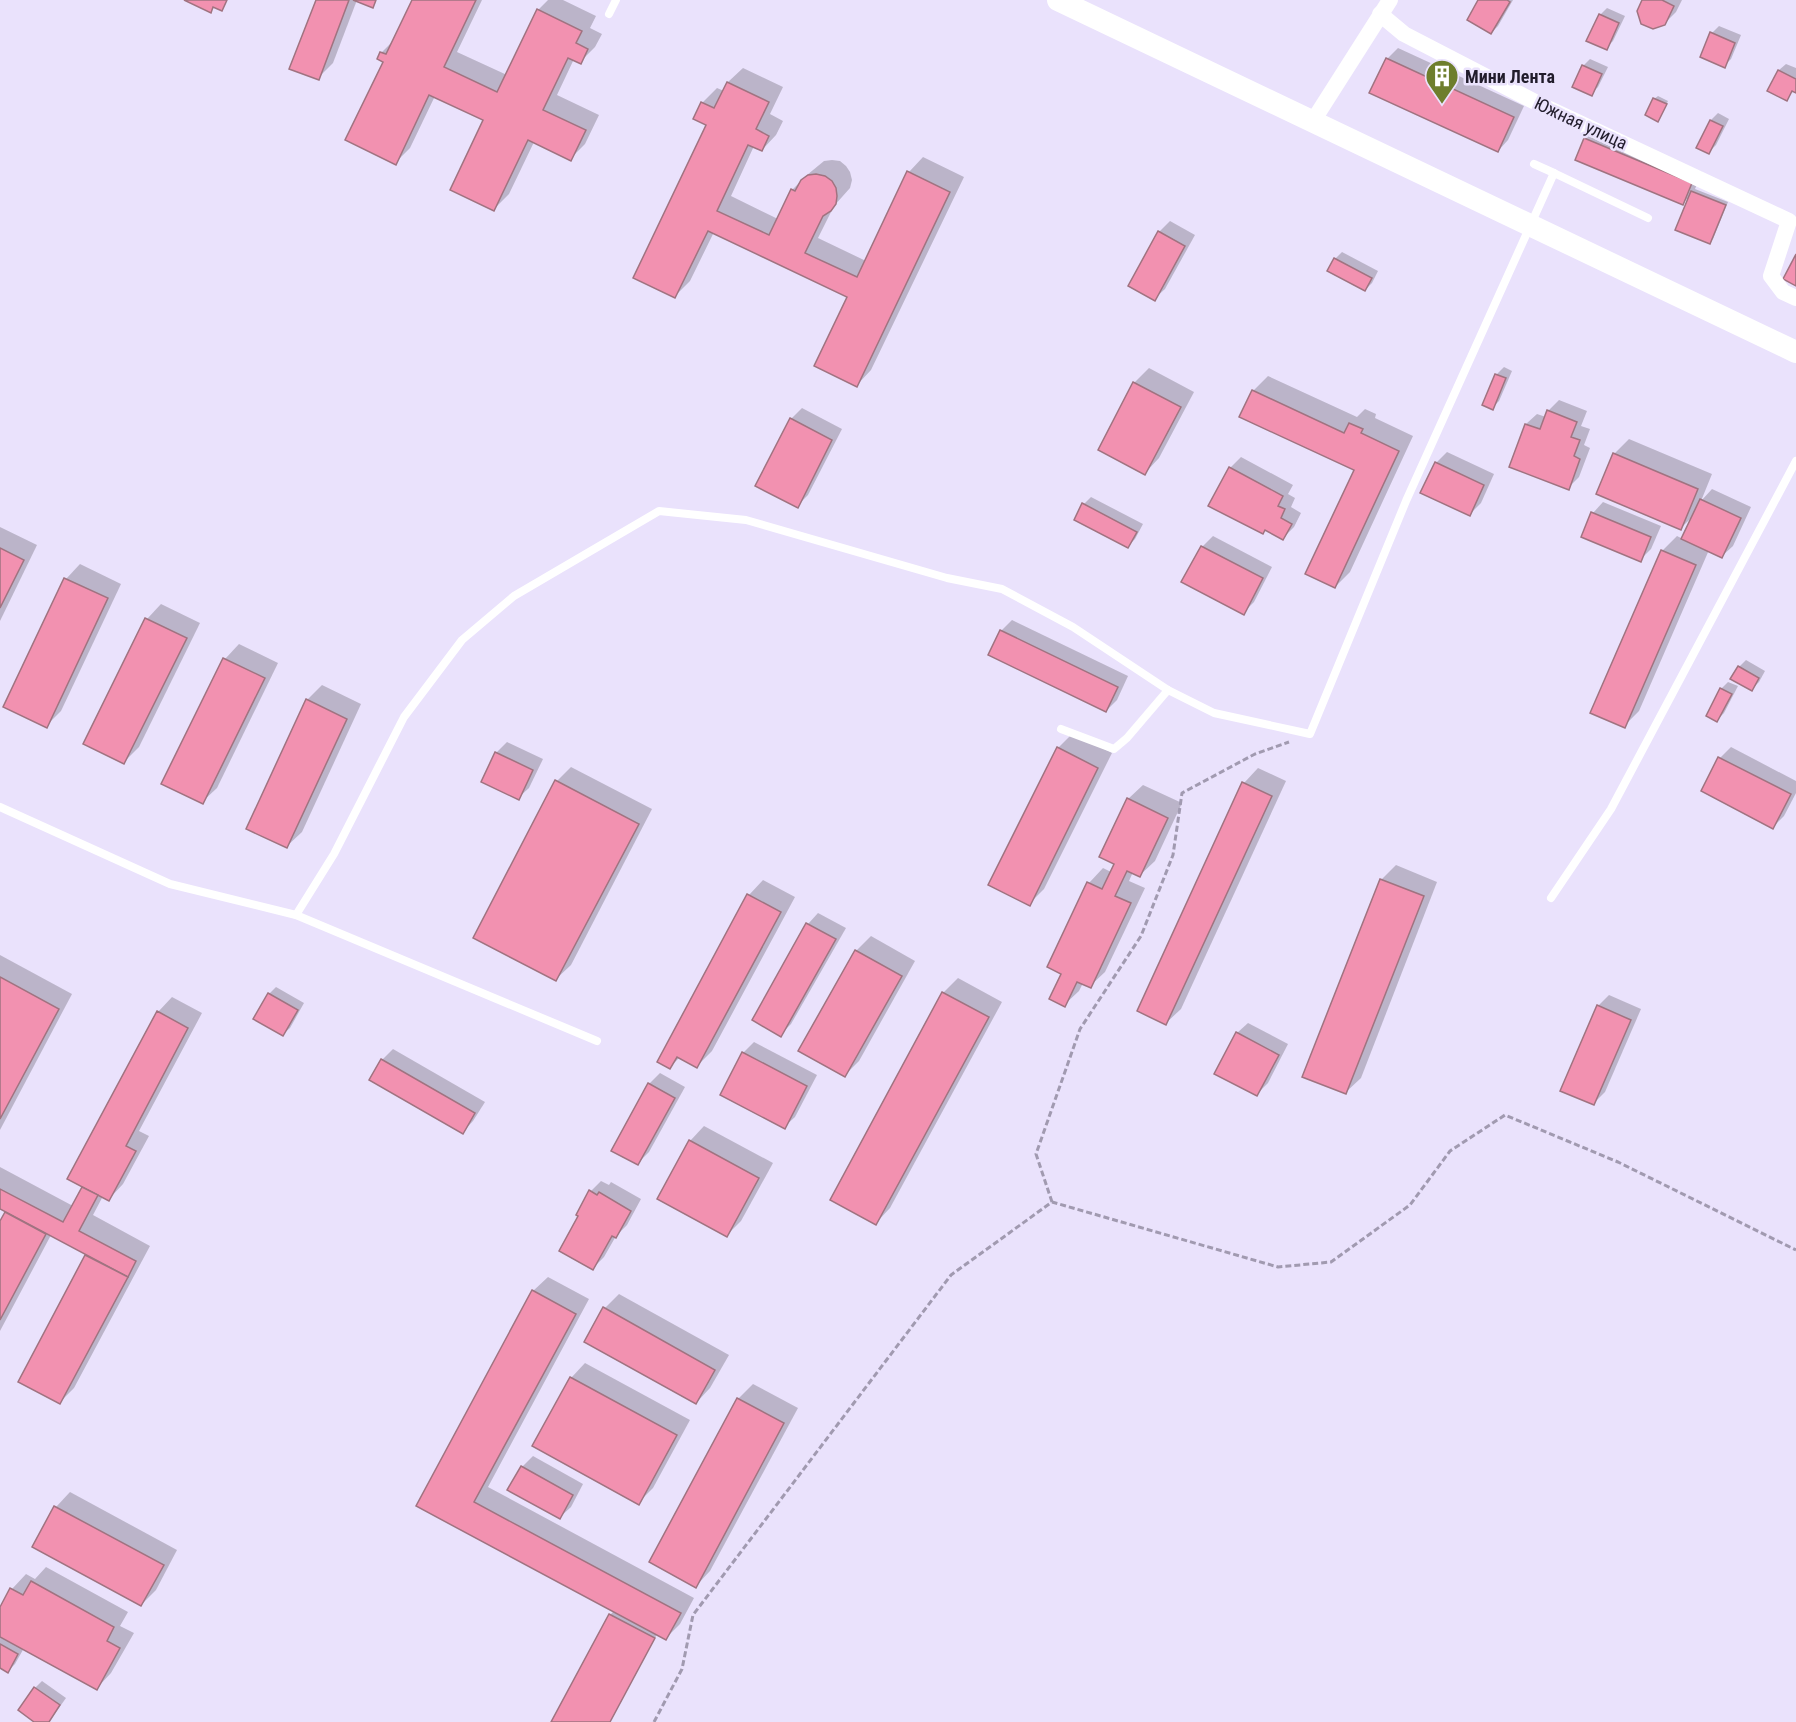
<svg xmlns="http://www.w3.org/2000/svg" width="1796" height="1722" font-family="'Roboto Condensed',sans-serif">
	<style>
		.shadow { fill: #0003 }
		.building { fill: #f291b0; stroke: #a07380; stroke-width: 1.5 }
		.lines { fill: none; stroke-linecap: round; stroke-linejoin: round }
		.path { stroke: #a19ab0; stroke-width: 3; stroke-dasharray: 6 3; stroke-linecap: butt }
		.lane { stroke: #fff; stroke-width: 8 }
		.street { stroke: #fff; stroke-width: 16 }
		.secondary { stroke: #fff; stroke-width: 22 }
		.labels { text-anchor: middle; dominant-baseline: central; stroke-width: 5; stroke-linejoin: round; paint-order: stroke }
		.poi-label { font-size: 18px; font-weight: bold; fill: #211c2b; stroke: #eae2fc; text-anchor: start }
		.street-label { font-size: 18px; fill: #211c2b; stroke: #eae2fc }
	</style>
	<rect width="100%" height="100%" fill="#eae2fc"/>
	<g class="shadow">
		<path d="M317,0H357L333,63L318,78Z"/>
		<path d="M414,0H482L457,52L507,75L538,10L548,0H563L596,16L590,28L602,34L595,47L580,62L574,59L557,95L599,115L585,144L570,159L534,142L509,194L494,209L485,120L435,96L410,148L395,163L385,61L379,58L382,52L395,39Z"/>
		<path d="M1480,0H1513L1498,26L1491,33Z"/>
		<path d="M1644,0H1682L1676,12L1664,24Z"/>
		<path d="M1607,8L1625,16L1613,41L1606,48L1600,15Z"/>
		<path d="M1719,26L1741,35L1731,59L1724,66L1702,56L1712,33Z"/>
		<path d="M1398,48L1524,106L1508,140L1498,151L1387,59Z"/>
		<path d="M1590,59L1608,67L1598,87L1591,94L1583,66Z"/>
		<path d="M1786,64L1796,68V91L1794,90L1786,99L1769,90L1779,70Z"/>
		<path d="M743,68L783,87L770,114L783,121L776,135L762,150L754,146L731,196L778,219L792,190L807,175L824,161L832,160L840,161L846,166L850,172L852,180L850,188L834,206L818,238L866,261L909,172L923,157L964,177L871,370L857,385L849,297L714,232L690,281L675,296L708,124L695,118L702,103L717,88L724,91L728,82Z"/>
		<path d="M1658,96L1668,101L1658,120L1654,99Z"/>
		<path d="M1718,113L1729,119L1716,145L1709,152L1711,120Z"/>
		<path d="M1596,128L1702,172L1695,189L1728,202L1713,239L1710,242L1691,195L1683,203L1585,139Z"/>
		<path d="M1170,221L1195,235L1165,289L1154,299L1159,232Z"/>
		<path d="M1342,252L1378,271L1372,283L1365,290L1335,259Z"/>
		<path d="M1504,367L1512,371L1499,401L1492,408L1484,404L1497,374Z"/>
		<path d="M1149,368L1194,392L1159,458L1145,473L1134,383Z"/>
		<path d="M1268,376L1357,417L1365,409L1376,414L1375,418L1413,436L1350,572L1335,587L1356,469L1253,391Z"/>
		<path d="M1559,400L1587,411L1581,426L1590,429L1584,445L1590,448L1579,477L1568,488L1511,466L1526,424L1537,414L1546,417L1548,411Z"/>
		<path d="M802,408L842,429L808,495L797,506L791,419Z"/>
		<path d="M1629,439L1712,474L1701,501L1712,489L1751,507L1733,546L1722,556L1709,550L1639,711L1624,726L1662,551L1677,536L1683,539L1694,515L1681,528L1614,454Z"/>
		<path d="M1447,452L1494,474L1481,503L1470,514L1436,463Z"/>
		<path d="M1241,457L1293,485L1288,494L1295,498L1291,507L1301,513L1294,527L1283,538L1266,529L1263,533L1230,468Z"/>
		<path d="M1091,497L1143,524L1135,539L1128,546L1084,504Z"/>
		<path d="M1603,502L1661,526L1651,549L1640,560L1593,513Z"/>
		<path d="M0,527L37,545L0,621Z"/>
		<path d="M1213,536L1272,567L1254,602L1243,613L1202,547Z"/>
		<path d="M80,564L121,584L61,711L46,726L66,579Z"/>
		<path d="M161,604L200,623L139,747L124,762L85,743L147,619Z"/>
		<path d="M1012,620L1128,676L1117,700L1106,711L990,655L1001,631Z"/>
		<path d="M239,644L278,663L217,788L202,802L163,783L225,659Z"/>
		<path d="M1746,660L1765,671L1759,682L1752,689L1739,667Z"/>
		<path d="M1728,682L1738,686L1724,713L1717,720L1708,715L1721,689Z"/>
		<path d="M322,685L361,704L302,832L287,846L307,700Z"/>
		<path d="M1073,733L1112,753L1044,889L1029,904L990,884L1058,748Z"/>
		<path d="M507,742L543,759L529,788L518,798L483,781L496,753Z"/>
		<path d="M1731,747L1796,781V793L1784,816L1773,827L1703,791L1720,758Z"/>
		<path d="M571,767L652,809L571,965L556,979L557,781Z"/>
		<path d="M1258,768L1286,781L1181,1009L1166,1023L1244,783Z"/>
		<path d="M1143,785L1182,803L1155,861L1140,875L1133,872L1129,881L1145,888L1105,972L1090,986L1083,983L1079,991L1064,1005L1063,974L1089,883L1103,868L1111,872L1116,864L1128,799Z"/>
		<path d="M1396,865L1437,882L1361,1078L1346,1092L1381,880Z"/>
		<path d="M763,880L795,897L712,1051L697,1066L680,1057L670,1067L749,895Z"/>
		<path d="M818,913L846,928L791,1024L780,1035L754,1020L808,924Z"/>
		<path d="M871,936L915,961L859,1061L845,1075L856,951Z"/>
		<path d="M0,955L72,994L0,1130Z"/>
		<path d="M958,978L1002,1002L890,1208L876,1223L943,993Z"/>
		<path d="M276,987L304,1003L290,1028L283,1034L269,994Z"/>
		<path d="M1609,995L1641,1009L1605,1092L1594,1103L1598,1006Z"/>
		<path d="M172,997L202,1013L139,1131L149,1136L123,1184L109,1199L103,1196L93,1215L150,1246L74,1388L60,1402L20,1381L87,1254L51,1235L0,1331V1224L7,1211L0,1208V1167L73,1206L84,1186L158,1012Z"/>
		<path d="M1248,1023L1288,1044L1268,1083L1257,1094L1237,1033Z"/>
		<path d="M754,1042L817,1075L795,1117L784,1127L743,1053Z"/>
		<path d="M393,1049L485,1102L473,1121L463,1132L382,1060Z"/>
		<path d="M660,1073L685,1087L649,1152L638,1163L649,1084Z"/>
		<path d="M704,1126L773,1163L741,1221L727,1235L690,1141Z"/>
		<path d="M601,1181L609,1185L611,1182L641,1199L627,1225L616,1236L604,1257L593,1268L591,1191Z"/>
		<path d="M548,1277L589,1299L488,1487L694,1598L680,1624L665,1639L657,1634L610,1722H553L610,1615L614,1611L418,1505L533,1291Z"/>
		<path d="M619,1294L729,1355L710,1388L696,1403L605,1308Z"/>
		<path d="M585,1363L690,1420L653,1488L638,1503L571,1378Z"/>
		<path d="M753,1384L798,1408L710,1571L696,1586L651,1562L738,1399Z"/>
		<path d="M533,1456L583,1484L571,1507L560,1517L522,1467Z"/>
		<path d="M70,1492L177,1550L156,1590L141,1605L56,1507Z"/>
		<path d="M46,1567L128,1612L120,1626L134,1633L111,1673L97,1688L24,1648L15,1664L8,1671L0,1666V1610L12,1589L26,1574L35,1579Z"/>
		<path d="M42,1681L66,1698L49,1722H37L35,1688Z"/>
	</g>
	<g class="building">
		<path d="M184,0H227L222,11L213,7L211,13Z"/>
		<path d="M316,0H349L319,80L289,69Z"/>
		<path d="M353,0H376L373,8Z"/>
		<path d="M412,0H476L444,67L497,92L537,9L582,31L576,43L588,49L581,64L568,58L543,110L586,130L571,161L528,140L494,211L450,190L483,120L429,95L396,165L345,140L383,62L377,59L380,52L386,54Z"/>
		<path d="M1478,0H1507L1510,2L1491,34L1467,20Z"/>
		<path d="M1642,0H1662L1674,6L1665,25L1653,29L1641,24L1637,11Z"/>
		<path d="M1599,14L1619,23L1607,50L1586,41Z"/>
		<path d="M1710,32L1735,43L1725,68L1700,57Z"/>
		<path d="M1386,58L1514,117L1498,152L1369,93Z"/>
		<path d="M1582,65L1602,74L1592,96L1572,87Z"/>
		<path d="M1778,70L1796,79V93L1792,91L1787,101L1767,91Z"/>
		<path d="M727,82L769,102L756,129L769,136L762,151L748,145L717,211L769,235L791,189L795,191L801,180L808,175L816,174L825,176L832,181L836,188L837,196L836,204L831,211L823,216L805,253L857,277L907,171L950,192L857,387L814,366L847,297L708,231L675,298L633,278L706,125L693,119L701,102L714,108Z"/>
		<path d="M1653,98L1667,104L1658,122L1645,115Z"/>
		<path d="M1710,120L1723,126L1709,154L1696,148Z"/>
		<path d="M1584,138L1692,183L1683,205L1575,160Z"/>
		<path d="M1691,191L1726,205L1710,244L1675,230Z"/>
		<path d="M1158,231L1185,246L1155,301L1128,286Z"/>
		<path d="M1796,254V286L1783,279Z"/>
		<path d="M1334,258L1372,278L1365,291L1327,271Z"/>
		<path d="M1495,374L1506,378L1493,410L1482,405Z"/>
		<path d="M1133,382L1181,407L1145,475L1098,450Z"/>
		<path d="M1252,390L1344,433L1349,423L1363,429L1361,433L1399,451L1335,588L1305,574L1354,470L1239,417Z"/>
		<path d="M1547,410L1577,422L1571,437L1580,440L1574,456L1580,459L1569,490L1509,467L1525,424L1540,429Z"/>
		<path d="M790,418L832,440L798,508L755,486Z"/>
		<path d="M1613,453L1698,489L1681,530L1596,494Z"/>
		<path d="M1435,462L1484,485L1470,516L1420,493Z"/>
		<path d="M1229,467L1283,496L1278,506L1285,509L1281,518L1292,524L1283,540L1265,530L1263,534L1208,506Z"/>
		<path d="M1700,499L1741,518L1722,558L1681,539Z"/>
		<path d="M1082,503L1137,532L1128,548L1074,520Z"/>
		<path d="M1591,512L1651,537L1641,562L1581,537Z"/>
		<path d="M1201,546L1263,578L1244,615L1181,582Z"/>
		<path d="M0,548L24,560L0,608Z"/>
		<path d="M1661,550L1696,565L1625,728L1590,713Z"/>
		<path d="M64,578L108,598L47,728L3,707Z"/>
		<path d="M145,618L187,638L124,764L83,744Z"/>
		<path d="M1000,630L1118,687L1106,712L988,655Z"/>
		<path d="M223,658L265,678L203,804L161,784Z"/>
		<path d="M1738,666L1759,678L1752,691L1730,679Z"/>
		<path d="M1720,688L1732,694L1717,722L1706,716Z"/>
		<path d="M306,699L347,719L287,848L246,829Z"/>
		<path d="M1057,747L1098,768L1030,906L988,885Z"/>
		<path d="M495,752L533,770L519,800L481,782Z"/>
		<path d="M1718,757L1791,794L1773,829L1701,791Z"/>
		<path d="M555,780L639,824L556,981L473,938Z"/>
		<path d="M1242,782L1272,796L1166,1025L1137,1011Z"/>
		<path d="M1127,798L1168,818L1140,877L1127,871L1115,896L1131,903L1091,988L1077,982L1065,1007L1049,999L1061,974L1047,967L1087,882L1102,889L1114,864L1099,857Z"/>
		<path d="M1380,879L1424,896L1346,1094L1302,1077Z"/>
		<path d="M747,894L781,912L697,1068L677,1057L670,1069L657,1062Z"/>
		<path d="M806,923L836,939L781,1037L752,1020Z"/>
		<path d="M855,950L902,976L845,1077L798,1051Z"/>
		<path d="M0,977L59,1009L0,1119Z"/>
		<path d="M942,992L989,1017L876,1225L830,1200Z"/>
		<path d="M268,993L298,1010L283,1036L253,1019Z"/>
		<path d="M1597,1005L1631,1020L1594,1105L1560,1091Z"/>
		<path d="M157,1011L188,1028L126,1146L136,1151L109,1201L67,1179Z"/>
		<path d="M1236,1032L1279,1055L1257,1096L1214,1074Z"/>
		<path d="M742,1052L807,1086L785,1129L720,1095Z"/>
		<path d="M381,1059L475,1113L463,1134L369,1080Z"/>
		<path d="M648,1083L675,1098L638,1165L611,1151Z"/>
		<path d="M689,1140L759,1178L727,1237L657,1199Z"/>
		<path d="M82,1187L98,1195L79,1231L136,1261L128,1277L0,1209V1189L63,1222Z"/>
		<path d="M589,1190L597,1195L599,1192L631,1211L616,1238L612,1236L593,1270L559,1251L578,1216L576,1215Z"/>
		<path d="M5,1212L46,1234L0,1320V1221Z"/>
		<path d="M85,1255L128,1277L60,1404L18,1382Z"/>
		<path d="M532,1290L576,1314L474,1502L681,1613L666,1640L416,1506Z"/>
		<path d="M603,1307L715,1370L696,1404L584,1342Z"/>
		<path d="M570,1377L677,1435L639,1505L532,1446Z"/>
		<path d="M737,1398L784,1423L696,1588L649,1562Z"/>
		<path d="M521,1466L573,1495L560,1519L507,1490Z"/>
		<path d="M54,1506L164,1565L141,1606L32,1547Z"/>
		<path d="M31,1581L114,1627L107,1641L120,1648L97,1690L0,1637V1607L10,1588L23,1595Z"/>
		<path d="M609,1614L655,1638L610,1722H551Z"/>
		<path d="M0,1644L18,1654L8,1673L0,1668Z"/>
		<path d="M34,1687L60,1705L49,1722H34L18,1710Z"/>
	</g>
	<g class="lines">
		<g class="path">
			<path d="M1052,1202L1036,1154L1080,1029L1141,936L1173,855L1182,793L1255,754L1289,742"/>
			<path d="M654,1722L682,1669L693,1615L951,1275L1052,1202L1278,1267L1331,1262L1410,1205L1450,1151L1505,1115L1618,1162L1796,1250"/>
		</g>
		<g class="lane">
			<path d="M609,14L616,0"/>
			<path d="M1534,164L1554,173"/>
			<path d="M1061,729L1114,749L1127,738L1168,690"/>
			<path d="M0,807L170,884L296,915L597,1041"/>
			<path d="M1551,898L1611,809L1796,461"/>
			<path d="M296,915L334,854L404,717L462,640L514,596L659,511L746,520L947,578L1002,589L1073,627L1168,690L1214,713L1310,734L1406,501L1554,173L1648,218"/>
		</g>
		<g class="street">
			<path d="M1380,14L1404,34L1541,105L1789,221L1771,276L1783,292L1796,298"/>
			<path d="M1313,121L1390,0"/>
		</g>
		<path class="secondary" d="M1058,0L1796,352"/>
	</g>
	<defs>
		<g id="building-pin" transform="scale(1.725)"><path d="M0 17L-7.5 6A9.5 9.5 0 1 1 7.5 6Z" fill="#6e7e2d" stroke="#eae2fc"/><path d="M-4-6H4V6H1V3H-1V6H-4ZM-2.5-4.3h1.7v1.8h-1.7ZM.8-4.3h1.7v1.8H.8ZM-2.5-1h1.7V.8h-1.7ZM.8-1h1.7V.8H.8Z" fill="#fff"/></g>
	</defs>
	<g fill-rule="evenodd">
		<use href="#building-pin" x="1442" y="76"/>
	</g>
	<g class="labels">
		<g class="poi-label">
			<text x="1465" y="76">Мини Лента</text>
		</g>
		<g class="street-label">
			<text transform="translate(1581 123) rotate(25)">Южная улица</text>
		</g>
	</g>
</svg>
